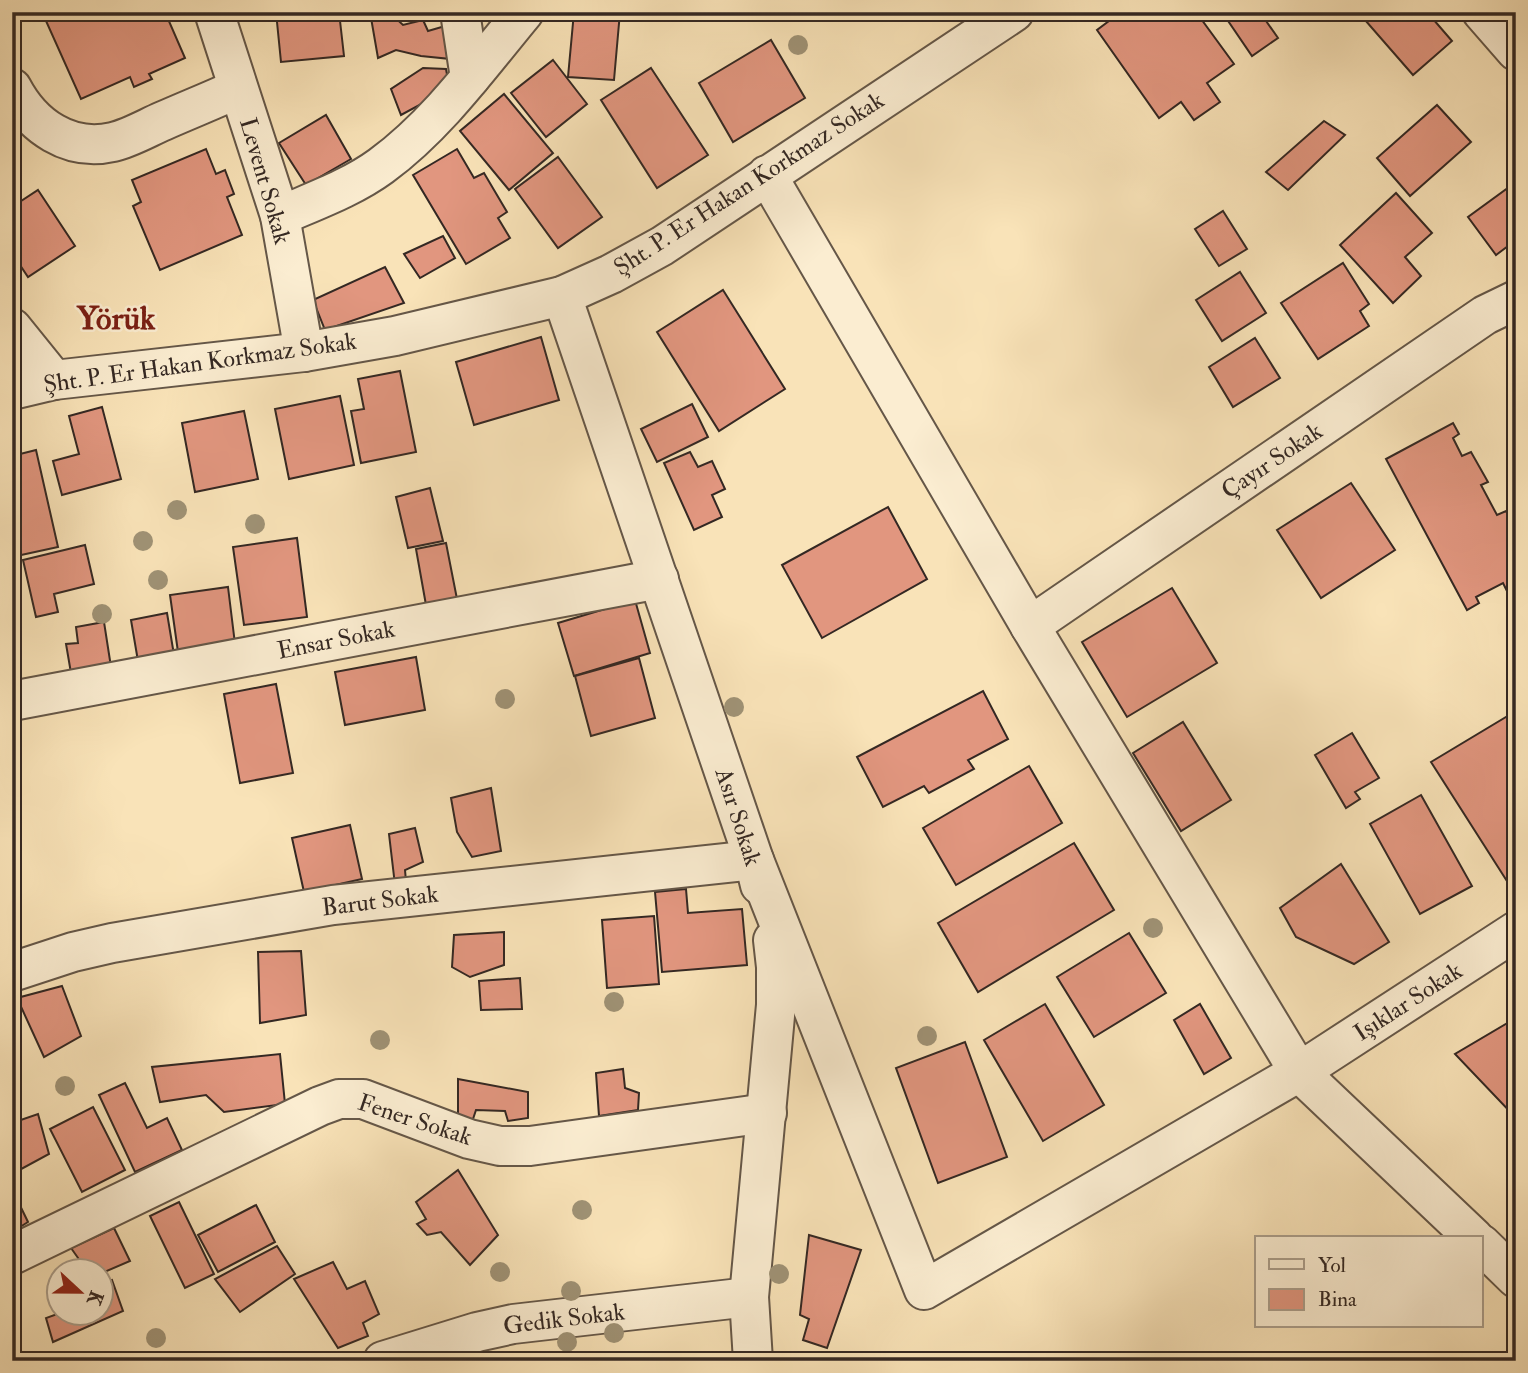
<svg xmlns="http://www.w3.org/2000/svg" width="1528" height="1373" font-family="'IM FELL Double Pica',serif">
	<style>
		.building { fill: #e1967f; stroke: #342823; stroke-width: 2 }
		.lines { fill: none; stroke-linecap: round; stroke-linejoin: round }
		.minor-casing { stroke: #655748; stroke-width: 42 }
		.minor { stroke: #fbedd1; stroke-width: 38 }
		.tree { fill: #9f9275 }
		.labels { text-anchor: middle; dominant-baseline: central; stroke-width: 5; stroke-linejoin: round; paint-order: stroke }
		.street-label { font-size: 24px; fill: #342823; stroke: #fbedd1 }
		.district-label { font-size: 32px; font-weight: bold; fill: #7a1f14; stroke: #fbedd1 }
	</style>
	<rect width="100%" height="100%" fill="#f9e3b8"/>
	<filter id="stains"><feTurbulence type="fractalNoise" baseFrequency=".00286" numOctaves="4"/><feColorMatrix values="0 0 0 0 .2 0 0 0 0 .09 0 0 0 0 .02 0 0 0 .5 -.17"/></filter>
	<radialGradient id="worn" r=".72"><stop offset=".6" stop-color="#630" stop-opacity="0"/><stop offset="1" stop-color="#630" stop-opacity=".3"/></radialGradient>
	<g class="building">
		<path d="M42,12H165L185,58L149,74L152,79L134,87L130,77L81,99Z"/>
		<path d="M276,12H339L344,56L281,62Z"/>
		<path d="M370,12L390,13L403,25L423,20L428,31L445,26L451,59L421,56L396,50L378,58Z"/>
		<path d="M574,12H620L614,80L568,77Z"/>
		<path d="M1121,12H1196L1234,64L1207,83L1220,102L1194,120L1181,102L1159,118L1097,30Z"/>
		<path d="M1222,12H1273L1264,18L1278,38L1252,56Z"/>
		<path d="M1358,12H1427L1452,41L1413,75Z"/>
		<path d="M771,40L805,98L733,142L699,83Z"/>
		<path d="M553,60L587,104L546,137L511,93Z"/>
		<path d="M423,68L446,69L448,80L427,101L401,115L391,89Z"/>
		<path d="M651,68L708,155L657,188L601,100Z"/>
		<path d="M504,94L553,153L509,190L460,131Z"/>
		<path d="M1437,105L1471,142L1410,196L1377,158Z"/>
		<path d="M326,115L351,159L306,185L279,143Z"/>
		<path d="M1324,121L1345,135L1288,190L1266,172Z"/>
		<path d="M206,149L216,174L225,170L234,194L227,197L242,235L160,270L133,206L141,202L132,180Z"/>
		<path d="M457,149L474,178L484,173L507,212L498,218L510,238L466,264L413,175Z"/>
		<path d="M558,157L602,217L558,248L515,189Z"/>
		<path d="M1516,182V240L1496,255L1468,217Z"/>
		<path d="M38,190L75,246L28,277L12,253V207Z"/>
		<path d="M1396,193L1432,233L1405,257L1421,276L1393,303L1340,245Z"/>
		<path d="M1223,211L1247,249L1219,266L1195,229Z"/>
		<path d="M443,236L455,258L420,278L404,254Z"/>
		<path d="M1343,263L1369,304L1360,311L1369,326L1318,359L1281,303Z"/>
		<path d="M385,267L404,303L325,330L313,300Z"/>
		<path d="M1240,272L1266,313L1222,341L1196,300Z"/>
		<path d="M723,290L785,389L719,431L657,332Z"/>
		<path d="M541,337L559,400L474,425L456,362Z"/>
		<path d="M1255,338L1280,378L1233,407L1209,367Z"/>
		<path d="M400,371L416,452L361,463L351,411L364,409L358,379Z"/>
		<path d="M340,396L354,465L289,479L275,409Z"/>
		<path d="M692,404L708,437L657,462L641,429Z"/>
		<path d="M102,407L121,479L62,495L53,461L79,454L69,416Z"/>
		<path d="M244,411L258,479L195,492L182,423Z"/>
		<path d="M1453,423L1459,434L1453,438L1462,456L1471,452L1488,482L1481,485L1497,515L1506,511L1516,531L1514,545L1516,586L1507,591L1503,583L1476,597L1479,603L1467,610L1386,459Z"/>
		<path d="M36,450L58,547L12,557V456Z"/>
		<path d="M690,452L698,467L712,461L725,489L712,495L722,517L694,530L664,463Z"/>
		<path d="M1351,483L1395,550L1321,598L1277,530Z"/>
		<path d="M430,488L443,541L408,548L396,497Z"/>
		<path d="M888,507L927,579L822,638L782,565Z"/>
		<path d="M297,538L307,617L244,625L233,547Z"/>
		<path d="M446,543L457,599L426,605L416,549Z"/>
		<path d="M85,545L94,584L54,594L58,612L36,617L23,560Z"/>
		<path d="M228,587L235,644L178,652L170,595Z"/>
		<path d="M1172,588L1217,663L1127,717L1082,642Z"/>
		<path d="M635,600L650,653L574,676L558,623Z"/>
		<path d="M167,613L175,661L139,667L131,620Z"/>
		<path d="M104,622L111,667L71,673L66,644L78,643L76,627Z"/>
		<path d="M416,657L425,710L345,725L335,672Z"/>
		<path d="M639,658L655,718L591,736L575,676Z"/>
		<path d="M276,684L293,773L240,783L224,694Z"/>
		<path d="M983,691L1008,739L968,760L974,769L929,793L924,786L883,807L857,757Z"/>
		<path d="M1516,711V887L1512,889L1431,762Z"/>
		<path d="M1183,722L1231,800L1181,831L1133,753Z"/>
		<path d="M1352,733L1379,778L1355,792L1360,799L1346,808L1315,755Z"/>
		<path d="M1029,766L1062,823L956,885L923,828Z"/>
		<path d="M491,788L501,851L472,857L457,832L451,798Z"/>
		<path d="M1421,795L1472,886L1420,914L1370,824Z"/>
		<path d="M350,825L362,879L304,892L292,838Z"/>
		<path d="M415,828L423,862L405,870L406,881L395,885L389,834Z"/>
		<path d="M1074,843L1114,910L978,992L938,923Z"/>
		<path d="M1341,864L1389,942L1354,964L1296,937L1280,908Z"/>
		<path d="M686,889L688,913L742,909L747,965L662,972L655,892Z"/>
		<path d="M654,916L659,984L607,988L602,920Z"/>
		<path d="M504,932V965L470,977L452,967L454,935Z"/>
		<path d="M1129,933L1166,993L1094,1037L1057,977Z"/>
		<path d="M301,951L306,1015L260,1023L258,952Z"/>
		<path d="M520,978L522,1009L481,1010L479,981Z"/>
		<path d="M62,986L81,1036L44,1057L17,998Z"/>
		<path d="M1045,1004L1104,1105L1043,1141L984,1040Z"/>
		<path d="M1200,1004L1231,1058L1204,1074L1174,1020Z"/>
		<path d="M1516,1018V1118L1455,1054Z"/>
		<path d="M965,1042L1007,1157L938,1183L896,1068Z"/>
		<path d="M280,1054L285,1104L224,1112L206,1095L160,1102L152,1067Z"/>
		<path d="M623,1069L625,1088L639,1093L638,1110L599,1116L596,1073Z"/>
		<path d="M458,1079L528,1092V1118L508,1121L505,1111L476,1110L472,1122H458Z"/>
		<path d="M125,1083L147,1128L167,1118L182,1150L135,1172L99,1095Z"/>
		<path d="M93,1107L125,1170L82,1192L50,1129Z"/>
		<path d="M38,1114L49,1154L12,1174V1123Z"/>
		<path d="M458,1170L498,1235L470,1265L441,1232L427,1235L417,1224L426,1219L416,1202Z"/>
		<path d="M12,1189L28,1222L12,1232Z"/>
		<path d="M179,1202L214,1274L185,1288L150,1216Z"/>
		<path d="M256,1205L275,1242L218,1272L198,1235Z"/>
		<path d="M114,1228L130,1261L102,1273L88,1272L71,1248Z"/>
		<path d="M809,1235L861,1250L827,1348L803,1340L809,1319L800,1315Z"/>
		<path d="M277,1246L295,1274L240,1312L215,1279Z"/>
		<path d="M333,1262L347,1289L365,1281L379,1314L363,1323L368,1336L338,1348L294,1279Z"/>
		<path d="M112,1280L123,1311L53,1342L46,1318L60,1313L102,1314V1282Z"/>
	</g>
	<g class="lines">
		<g class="minor-casing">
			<g id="minor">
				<path d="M214,12L280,216L304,352"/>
				<path d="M460,12L470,78"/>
				<path d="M1482,12L1516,51"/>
				<path d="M12,88C32,126 69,152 113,142C130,138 147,128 163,121C188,110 213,100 237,89"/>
				<path d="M767,175L1030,626L1299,1072L1474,1238"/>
				<path d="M280,216C314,201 351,188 381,166C437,125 480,65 524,12"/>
				<path d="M562,296L754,860L760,885"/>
				<path d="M12,328L54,380"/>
				<path d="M12,390L54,380L304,352L395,336L562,296L611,274L662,246L1014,12"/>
				<path d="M1030,626L1485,315L1516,300"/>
				<path d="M12,701L659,579"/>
				<path d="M12,972L73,952L112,943L333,905L754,860L924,1290L1299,1072L1516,931"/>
				<path d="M1481,1244L1516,1278"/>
				<path d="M12,1255L320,1106L339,1099H363L469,1139L500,1146H530L767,1113"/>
				<path d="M383,1361L477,1332L513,1324L749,1297"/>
				<path d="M753,1361L749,1297L776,1005V967L773,940"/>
			</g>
		</g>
		<use href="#minor" class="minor"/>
	</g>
	<g class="tree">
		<circle cx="798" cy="45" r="10"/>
		<circle cx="177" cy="510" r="10"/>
		<circle cx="255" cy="524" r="10"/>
		<circle cx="143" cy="541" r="10"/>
		<circle cx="158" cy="580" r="10"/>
		<circle cx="102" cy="614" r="10"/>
		<circle cx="505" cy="699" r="10"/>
		<circle cx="734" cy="707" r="10"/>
		<circle cx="1153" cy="928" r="10"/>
		<circle cx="614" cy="1002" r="10"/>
		<circle cx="927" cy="1036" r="10"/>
		<circle cx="380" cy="1040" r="10"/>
		<circle cx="65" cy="1086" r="10"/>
		<circle cx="582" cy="1210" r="10"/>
		<circle cx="500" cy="1272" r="10"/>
		<circle cx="779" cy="1274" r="10"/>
		<circle cx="571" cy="1291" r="10"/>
		<circle cx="614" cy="1333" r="10"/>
		<circle cx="156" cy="1338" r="10"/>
		<circle cx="567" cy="1342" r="10"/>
	</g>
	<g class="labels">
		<g class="street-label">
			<text transform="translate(265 181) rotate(74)">Levent Sokak</text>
			<text transform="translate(749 184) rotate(-33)">Şht. P. Er Hakan Korkmaz Sokak</text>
			<text transform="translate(200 363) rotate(-8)">Şht. P. Er Hakan Korkmaz Sokak</text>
			<text transform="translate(1272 461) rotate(-34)">Çayır Sokak</text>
			<text transform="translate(336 640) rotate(-11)">Ensar Sokak</text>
			<text transform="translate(738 817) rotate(72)">Asır Sokak</text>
			<text transform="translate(380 901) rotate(-7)">Barut Sokak</text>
			<text transform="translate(1408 1002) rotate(-33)">Işıklar Sokak</text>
			<text transform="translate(415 1120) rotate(18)">Fener Sokak</text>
			<text transform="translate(564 1319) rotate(-7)">Gedik Sokak</text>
		</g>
		<g class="district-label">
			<text x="116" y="319">Yörük</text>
		</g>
	</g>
	<rect width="1528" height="1373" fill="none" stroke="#f9e3b8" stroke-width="42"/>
	<rect x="14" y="14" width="1500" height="1345" fill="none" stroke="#342823" stroke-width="3.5"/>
	<rect x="21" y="21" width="1486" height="1331" fill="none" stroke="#342823" stroke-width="2"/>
	<rect x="1255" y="1236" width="228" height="91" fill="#fbedd1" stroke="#ab9e8b" stroke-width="2"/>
	<rect x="1269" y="1259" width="35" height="10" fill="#fbedd1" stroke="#ab9e8b" stroke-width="2"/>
	<text x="1318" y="1272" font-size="21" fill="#342823">Yol</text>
	<rect x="1269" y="1289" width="35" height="21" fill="#e1967f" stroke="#ab9e8b" stroke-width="2"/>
	<text x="1318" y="1306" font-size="21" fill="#342823">Bina</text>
	<g transform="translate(80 1292) rotate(112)"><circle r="33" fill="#fbedd1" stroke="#ab9e8b" stroke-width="2"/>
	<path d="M0-5L12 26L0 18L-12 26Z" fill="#8f2418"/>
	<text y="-10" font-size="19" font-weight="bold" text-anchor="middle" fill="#342823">K</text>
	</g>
	<rect width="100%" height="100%" filter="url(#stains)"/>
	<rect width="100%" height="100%" fill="url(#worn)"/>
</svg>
